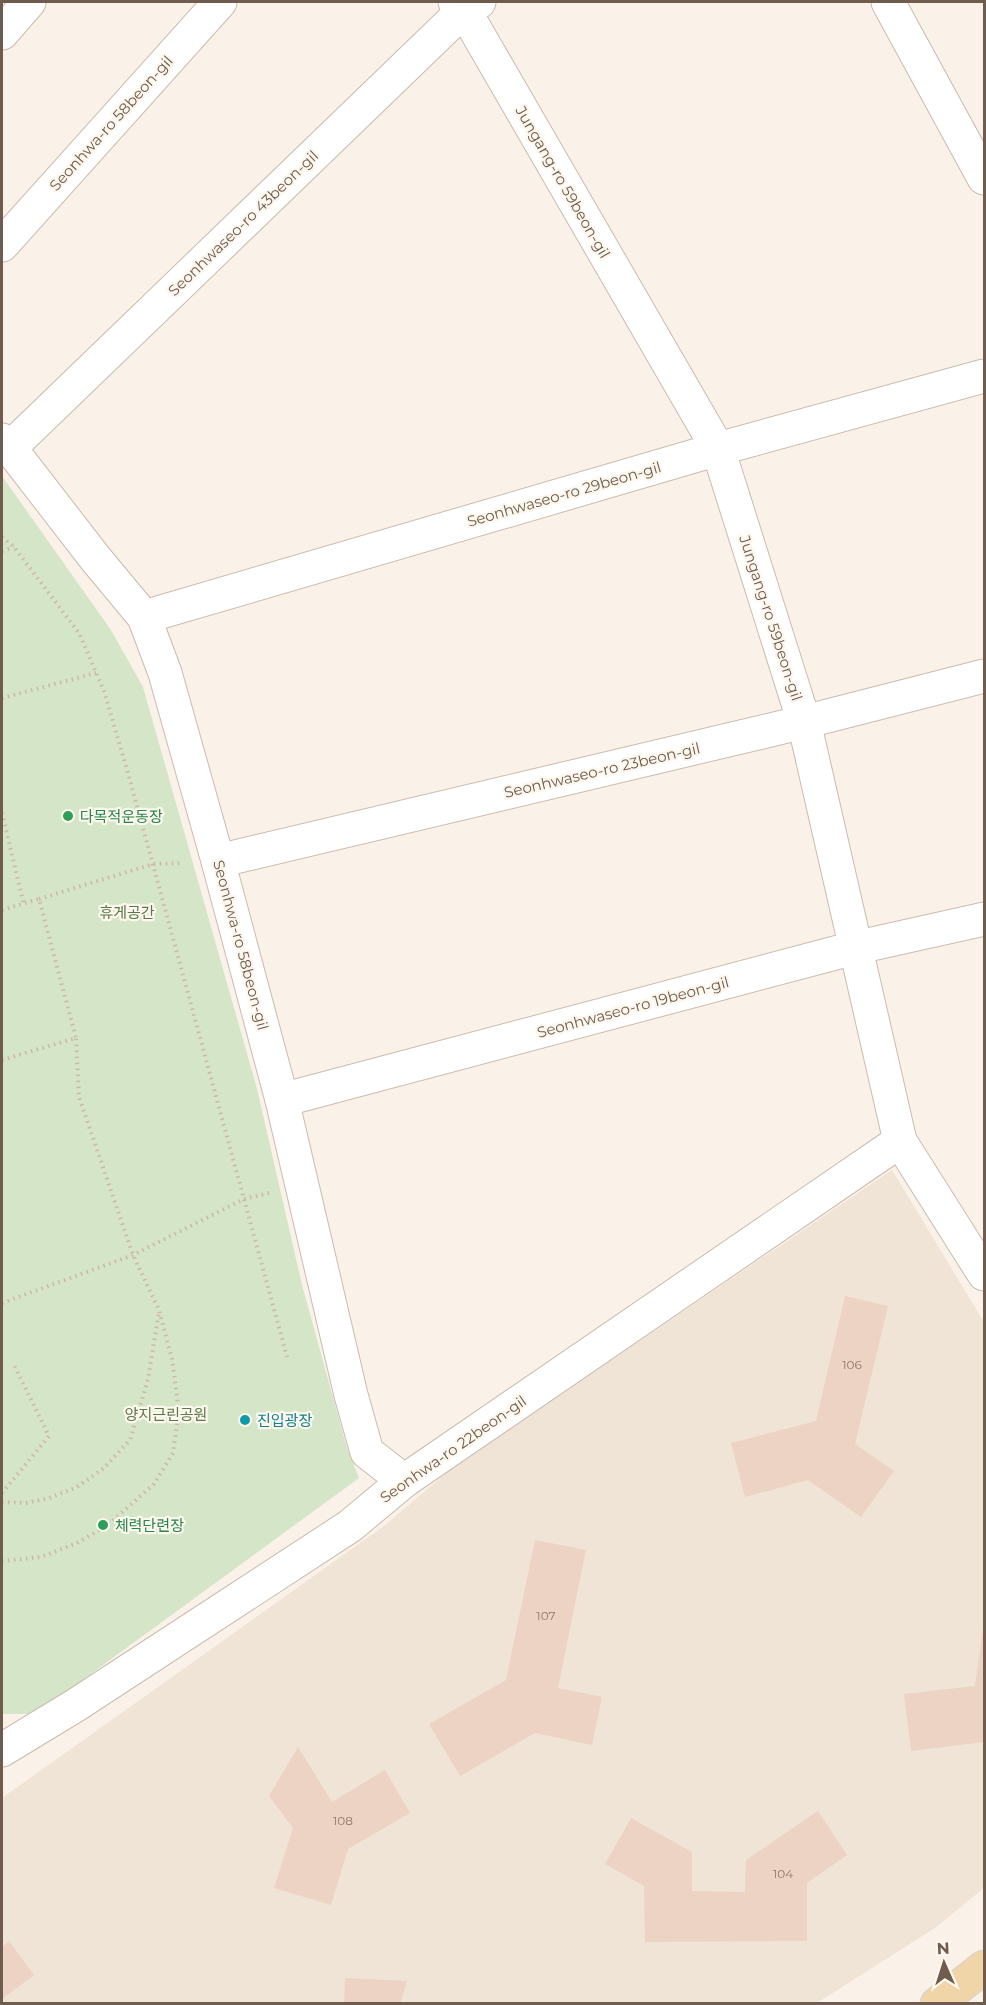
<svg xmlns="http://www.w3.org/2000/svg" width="986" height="2005" font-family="Montserrat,'Noto Sans KR',sans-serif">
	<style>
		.residential { fill: #f0e4d7 }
		.green { fill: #d4e5c8 }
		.building { fill: #ecd3c3 }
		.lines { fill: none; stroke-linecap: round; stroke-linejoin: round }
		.minor-casing { stroke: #cabbaf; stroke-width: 35 }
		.major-casing { stroke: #d7d1ce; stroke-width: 35 }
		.path { stroke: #d0b6a6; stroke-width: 4; stroke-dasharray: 1.5 4.5; stroke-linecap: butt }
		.minor { stroke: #fff; stroke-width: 33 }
		.major { stroke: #f0d5a8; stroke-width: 33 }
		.leisure-dot { fill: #2e9e5b; stroke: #fdf7ed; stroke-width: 2 }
		.culture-dot { fill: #0f9aa8; stroke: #fdf7ed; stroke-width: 2 }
		.labels { text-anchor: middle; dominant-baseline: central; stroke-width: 4.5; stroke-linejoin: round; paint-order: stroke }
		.number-label { font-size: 12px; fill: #8f796c }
		.street-label { font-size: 15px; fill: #705b4f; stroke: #fdf7ed }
		.leisure-label { font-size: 15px; fill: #27864d; stroke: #fdf7ed; text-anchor: start }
		.park-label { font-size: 15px; fill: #597a4c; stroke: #fdf7ed }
		.culture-label { font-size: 15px; fill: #0d838f; stroke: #fdf7ed; text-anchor: start }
	</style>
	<rect width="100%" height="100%" fill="#faf2e8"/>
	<path class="residential" d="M892,1170L984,1322V1888L935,1928L817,2003H2V1798L384,1526L452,1468Z"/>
	<path class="green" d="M2,476L111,630L143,687L257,1089L302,1285L347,1448L359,1478L36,1714H2Z"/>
	<g class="building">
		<path d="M845,1296L888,1306L855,1444L894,1471L861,1517L808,1480L745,1497L731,1443L816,1421Z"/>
		<path d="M535,1540L586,1550L558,1688L602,1697L592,1745L535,1733L460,1776L429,1724L506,1680Z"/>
		<path d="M983,1628L984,1742L911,1751L904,1694L975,1686Z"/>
		<path d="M298,1747L332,1802L385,1770L410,1813L348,1849L331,1905L274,1888L293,1828L269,1796Z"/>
		<path d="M818,1811L847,1855L807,1883V1941L645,1942L644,1886L605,1864L631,1818L692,1852V1891L745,1892L746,1860Z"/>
		<path d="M9,1941L34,1975L2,1999V1947Z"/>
		<path d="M345,1978L407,1981L400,2004H344Z"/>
	</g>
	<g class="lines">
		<g class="minor-casing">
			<g id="minor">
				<path d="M455,2L464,10L718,449L804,722L900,1141L984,1274"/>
				<path d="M888,2L984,178"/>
				<path d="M2,33L29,2"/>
				<path d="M2,245L220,2"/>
				<path d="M2,440L10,448L95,558L144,617L165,673L218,861L282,1100L351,1395L367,1452L404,1481"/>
				<path d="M10,448L464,10L479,2"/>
				<path d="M144,617L718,449L984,376"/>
				<path d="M218,861L804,722L984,676"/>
				<path d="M282,1100L854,948L984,919"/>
				<path d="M2,1750L76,1705L350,1526L404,1481L900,1141"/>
			</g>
		</g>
		<g class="major-casing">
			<path id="major" d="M937,2004L984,1967"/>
		</g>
		<g class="path">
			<path d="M2,537L14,547L79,633L104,691L128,773L287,1357"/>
			<path d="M2,551L14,547"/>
			<path d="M2,698L96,673"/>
			<path d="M2,813L24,905"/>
			<path d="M39,899L153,864L183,863"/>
			<path d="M2,910L39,899L76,1038L2,1060"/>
			<path d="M2,1303L133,1255L244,1199L269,1193"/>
			<path d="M2,1493L49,1436L14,1365"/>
			<path d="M2,1502L26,1503L49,1498L77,1487L104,1468L130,1440L148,1379L159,1312"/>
			<path d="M2,1561L41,1557L77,1543L108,1525L154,1484L173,1453L179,1411L172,1359L159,1310L133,1255L79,1097L76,1038"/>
		</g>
		<use href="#minor" class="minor"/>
		<use href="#major" class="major"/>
	</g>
	<g class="leisure-dot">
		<circle cx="68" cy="816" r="6"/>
		<circle cx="103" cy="1525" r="6"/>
	</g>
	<circle class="culture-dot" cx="245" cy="1420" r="6"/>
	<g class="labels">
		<g class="number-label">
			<text x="852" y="1364">106</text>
			<text x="546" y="1615">107</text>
			<text x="343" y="1820">108</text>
			<text x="783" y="1873">104</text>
		</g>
		<g class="street-label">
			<text transform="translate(111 123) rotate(-48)">Seonhwa-ro 58beon-gil</text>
			<text transform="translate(563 182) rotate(60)">Jungang-ro 59beon-gil</text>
			<text transform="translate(243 223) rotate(-44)">Seonhwaseo-ro 43beon-gil</text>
			<text transform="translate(564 494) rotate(-16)">Seonhwaseo-ro 29beon-gil</text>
			<text transform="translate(771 618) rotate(72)">Jungang-ro 59beon-gil</text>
			<text transform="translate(602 770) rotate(-13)">Seonhwaseo-ro 23beon-gil</text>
			<text transform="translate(241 945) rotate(75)">Seonhwa-ro 58beon-gil</text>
			<text transform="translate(633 1007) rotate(-15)">Seonhwaseo-ro 19beon-gil</text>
			<text transform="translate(453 1449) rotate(-35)">Seonhwa-ro 22beon-gil</text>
		</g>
		<g class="leisure-label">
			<text x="80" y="816">다목적운동장</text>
			<text x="115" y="1525">체력단련장</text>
		</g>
		<g class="park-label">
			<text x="127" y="912">휴게공간</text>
			<text x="166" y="1414">양지근린공원</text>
		</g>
		<g class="culture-label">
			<text x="257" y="1420">진입광장</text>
		</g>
	</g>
	<rect width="986" height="2005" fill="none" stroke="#705b4f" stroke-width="6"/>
	<g transform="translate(944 1963) rotate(357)" stroke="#fdf7ed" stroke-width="4.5" paint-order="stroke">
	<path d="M0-4.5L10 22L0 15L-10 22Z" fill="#705b4f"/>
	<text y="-9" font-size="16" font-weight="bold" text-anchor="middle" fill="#705b4f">N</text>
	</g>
</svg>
